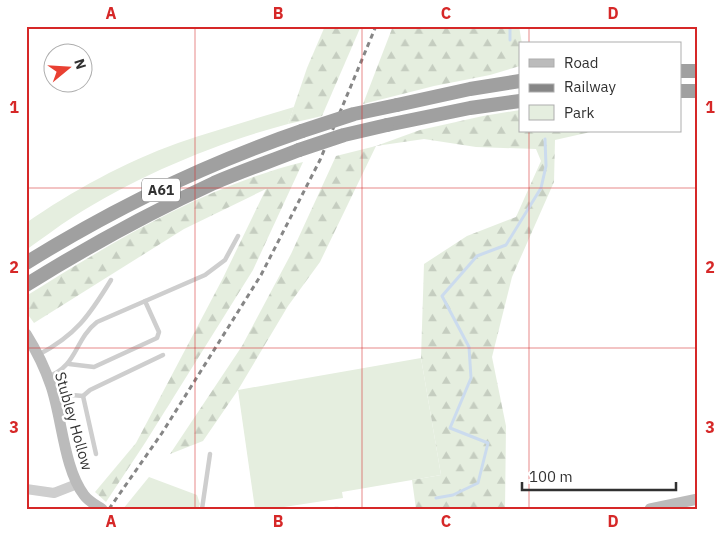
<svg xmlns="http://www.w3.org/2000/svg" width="724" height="535" font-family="'IBM Plex Sans',sans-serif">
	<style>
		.green { fill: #e5eedf }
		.forest { fill: url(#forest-firs) }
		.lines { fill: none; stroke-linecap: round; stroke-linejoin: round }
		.stream { stroke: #cbdbee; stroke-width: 3 }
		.service { stroke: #cecece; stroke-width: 4.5 }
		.tertiary { stroke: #cecece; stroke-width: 10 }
		.secondary { stroke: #bbb; stroke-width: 11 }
		.trunk { stroke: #a0a0a0; stroke-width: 14 }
		.rail { stroke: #868686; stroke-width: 3; stroke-dasharray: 5 4; stroke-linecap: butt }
		.trunk-bridge { stroke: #a0a0a0; stroke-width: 14 }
		.grid { fill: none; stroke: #d62828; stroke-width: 1; stroke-opacity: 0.55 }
		.labels { text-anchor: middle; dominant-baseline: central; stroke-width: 5; stroke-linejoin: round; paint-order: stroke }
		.shield { fill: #fff; stroke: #6f6f6f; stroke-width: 1 }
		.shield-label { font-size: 14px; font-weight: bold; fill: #313131 }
		.street-label { font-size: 15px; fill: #313131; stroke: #fff }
		.neatline { fill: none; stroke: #d62828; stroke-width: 2 }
		.grid-label { font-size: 16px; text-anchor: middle; font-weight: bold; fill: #d62828 }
	</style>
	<defs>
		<pattern id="forest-firs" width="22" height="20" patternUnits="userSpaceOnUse" patternTransform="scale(1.25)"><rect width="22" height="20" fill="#e5eedf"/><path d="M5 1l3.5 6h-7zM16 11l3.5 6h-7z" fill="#c5cdc0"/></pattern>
	</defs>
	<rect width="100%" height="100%" fill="#fff"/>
	<g class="green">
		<path d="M294,107L288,124C216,143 137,176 73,217C57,227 42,239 26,250V223C72,191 125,162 178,143C216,130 255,119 294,107Z"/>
		<path d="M421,358L441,475L342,492L343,498L271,509H255L238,390Z"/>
		<path d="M149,477L197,495L200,504L198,509H123Z"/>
	</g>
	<g class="forest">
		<path d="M325,26H361L322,116L288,124L307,68Z"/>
		<path d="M393,26H519L522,44H520V66L490,75L434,86L363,104Z"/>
		<path d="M520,110V131H595L555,140L554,182L512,277L492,357L506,426L505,509H416L412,480L441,475L421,358L424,264L467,236L516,217L541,161L536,149L476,147L424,139L376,146L320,262L288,306L238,390L203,441L170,454L242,346L291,254L336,156L376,146L420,130L483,116Z"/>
		<path d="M303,162L253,270L145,443L106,502L95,492L136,443L223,278L266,189L184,229L34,323L26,312V296C113,242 203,187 303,162Z"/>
	</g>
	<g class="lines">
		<g class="stream">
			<path d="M510,40V26"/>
			<path d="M436,498L453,495L478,483L488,443L450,428L471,378L469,347L442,296L477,256L506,245L541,188L546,166L545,139"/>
		</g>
		<g class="service">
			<path d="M38,355C76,335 89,316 111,280"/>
			<path d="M69,364L94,367L157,338L159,332L145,301"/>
			<path d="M47,377C78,366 74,340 97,322L205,275L225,260L238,236"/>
			<path d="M83,396L96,454"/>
			<path d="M56,397L72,395L83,396L90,390L163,355"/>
			<path d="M202,509L210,454"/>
			<path d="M335,509H338"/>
		</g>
		<path class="tertiary" d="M26,489L54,493L77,484"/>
		<g class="secondary">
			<path d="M26,334C36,350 45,368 51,386C62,418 64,469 84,495C88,501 96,505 102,509"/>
			<path d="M650,509L698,499"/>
		</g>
		<g class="trunk">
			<path d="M680,71H698"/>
			<path d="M680,91H698"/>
			<path d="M397,105L470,89L520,81"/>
			<path d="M387,125L470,108L520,101"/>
			<path d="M26,263C113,209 205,164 302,131"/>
			<path d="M26,285C87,247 149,213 214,183C242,171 271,161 299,150"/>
		</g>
		<path class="rail" d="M109,509L162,433L261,275L320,160L376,26"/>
		<g class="trunk-bridge">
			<path d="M302,131L354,114L397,105"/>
			<path d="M299,150L344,135L387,125"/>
		</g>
	</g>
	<path class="grid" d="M195,26V509M362,26V509M529,26V44M529,131V509M26,188H698M26,348H698"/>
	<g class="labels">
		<rect class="shield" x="142" y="178.5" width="38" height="23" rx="4"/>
		<g class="shield-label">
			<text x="161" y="190">A61</text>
		</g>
		<g class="street-label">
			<text transform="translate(74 421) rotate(74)">Stubley Hollow</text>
		</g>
	</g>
	<rect width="724" height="535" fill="none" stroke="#ffffff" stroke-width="55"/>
	<rect x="519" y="42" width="162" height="90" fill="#ffffff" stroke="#adadad"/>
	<rect x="529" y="59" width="25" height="8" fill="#bbbbbb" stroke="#adadad"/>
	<text x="564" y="68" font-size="15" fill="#313131">Road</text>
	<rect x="529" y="84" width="25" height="8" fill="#868686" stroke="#adadad"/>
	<text x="564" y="92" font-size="15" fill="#313131">Railway</text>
	<rect x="529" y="105" width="25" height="15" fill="#e5eedf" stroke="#adadad"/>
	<text x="564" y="118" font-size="15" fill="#313131">Park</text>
	<g transform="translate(68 68) rotate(72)"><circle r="24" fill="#ffffff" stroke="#adadad"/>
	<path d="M0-4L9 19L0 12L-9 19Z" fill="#e94032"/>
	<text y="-8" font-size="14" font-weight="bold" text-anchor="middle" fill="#313131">N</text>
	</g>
	<path d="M522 482v8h154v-8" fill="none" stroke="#313131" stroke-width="2.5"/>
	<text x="529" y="482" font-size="15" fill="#313131" stroke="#ffffff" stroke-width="4" paint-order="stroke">100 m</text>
	<rect x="28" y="28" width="668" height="480" class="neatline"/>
	<g class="grid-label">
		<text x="111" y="19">A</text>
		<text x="278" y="19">B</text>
		<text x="446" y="19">C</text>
		<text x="613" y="19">D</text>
		<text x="14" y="113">1</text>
		<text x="710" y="113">1</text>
		<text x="14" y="273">2</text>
		<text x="710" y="273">2</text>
		<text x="14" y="433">3</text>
		<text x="710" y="433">3</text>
		<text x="111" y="527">A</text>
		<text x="278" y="527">B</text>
		<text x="446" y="527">C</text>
		<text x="613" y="527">D</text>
	</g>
</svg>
